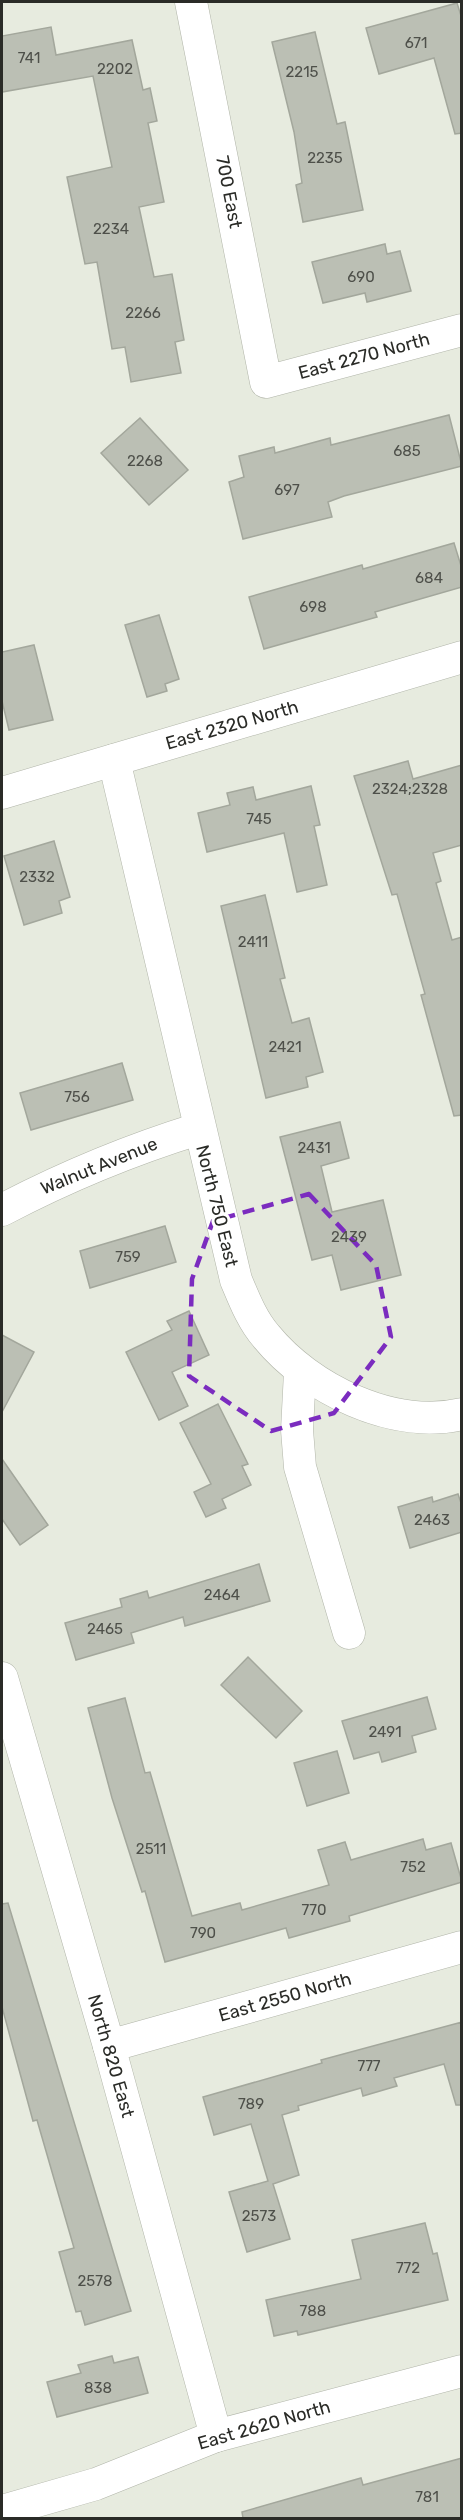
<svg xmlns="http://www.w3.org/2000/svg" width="463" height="2520" font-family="Rubik,sans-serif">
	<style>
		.building { fill: #bbbfb4; stroke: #a3a79c; stroke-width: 1.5 }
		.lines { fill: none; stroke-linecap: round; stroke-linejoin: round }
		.street-casing { stroke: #b1b5a9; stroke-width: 33 }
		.street { stroke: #fff; stroke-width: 32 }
		.marked { fill: none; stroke: #7b2cbf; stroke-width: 4.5; stroke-dasharray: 12 8; stroke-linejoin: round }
		.labels { text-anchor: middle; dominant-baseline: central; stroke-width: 6; stroke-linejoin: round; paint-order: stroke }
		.number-label { font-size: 15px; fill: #4e504a }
		.street-label { font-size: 18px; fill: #2a2b27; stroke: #fff }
	</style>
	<rect width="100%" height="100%" fill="#e7ebdf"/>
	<g class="building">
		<path d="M457,3L462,19V133L455,134L434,58L379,74L366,28Z"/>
		<path d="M51,27L56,55L132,40L143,90L150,88L157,121L148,123L164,202L139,207L154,277L172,274L184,340L175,342L181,373L131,382L125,347L112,349L97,262L85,264L67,177L112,167L93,76L2,92V36Z"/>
		<path d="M315,32L337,124L345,122L363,210L303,222L296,185L302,183L294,132L272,42Z"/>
		<path d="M385,244L387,254L400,251L411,291L367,302L365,293L323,303L312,262Z"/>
		<path d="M449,415L462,466L344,496L328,502L332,517L243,539L229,482L244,477L239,456L274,447L275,453L330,438L331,445Z"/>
		<path d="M140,418L188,470L149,505L101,453Z"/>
		<path d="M454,543L462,569V587L375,612L377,617L264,649L249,597L362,565L363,569Z"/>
		<path d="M159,615L179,679L165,684L167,691L147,697L125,625Z"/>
		<path d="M34,645L53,720L9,730L2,701V652Z"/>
		<path d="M408,761L413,779L462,765V845L433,853L441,881L436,883L452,940L462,937V1115L454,1116L421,995L425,994L397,894L392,895L354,776Z"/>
		<path d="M311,786L320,825L314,826L327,885L297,892L284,833L207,852L198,813L230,805L227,793L253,787L256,800Z"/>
		<path d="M54,841L70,897L59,901L62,913L24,925L4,856Z"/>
		<path d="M265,895L285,978L280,979L292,1023L309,1018L323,1072L306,1077L308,1087L266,1098L221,906Z"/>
		<path d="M122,1063L133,1100L31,1130L20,1093Z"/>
		<path d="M340,1122L349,1158L321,1166L332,1212L383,1200L401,1275L341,1290L332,1255L312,1260L280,1137Z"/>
		<path d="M165,1226L176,1262L90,1288L80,1251Z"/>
		<path d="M189,1311L209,1355L172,1372L188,1406L159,1420L126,1352L172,1330L167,1321Z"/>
		<path d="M2,1335L34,1352L2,1412Z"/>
		<path d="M218,1404L248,1464L242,1466L251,1485L222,1499L226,1508L206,1517L194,1492L211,1484L180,1423Z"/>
		<path d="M2,1459L48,1525L20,1545L2,1519Z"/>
		<path d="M458,1494L462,1506V1532L410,1548L398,1507L432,1497L433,1502Z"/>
		<path d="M259,1564L270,1601L185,1626L183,1617L131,1633L134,1643L76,1660L65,1623L122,1607L120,1599L147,1591L149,1598Z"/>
		<path d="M248,1657L302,1711L276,1738L221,1685Z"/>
		<path d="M427,1697L436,1729L412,1736L416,1752L382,1762L379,1752L354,1759L342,1721Z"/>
		<path d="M125,1698L145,1773L150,1772L192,1916L240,1903L242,1910L329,1885L318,1850L345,1842L351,1860L423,1839L426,1850L451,1843L462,1882L349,1916L350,1921L289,1938L286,1928L165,1962L145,1891L142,1892L112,1798L88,1708Z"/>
		<path d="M337,1751L349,1793L307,1806L294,1763Z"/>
		<path d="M8,1903L131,2311L85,2325L81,2311L76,2312L59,2252L74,2248L37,2120L33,2121L2,2007V1904Z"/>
		<path d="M462,2022V2105H456L444,2064L394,2078L397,2086L363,2096L361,2088L298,2106L299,2110L282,2115L299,2175L273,2184L290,2239L247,2252L229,2192L268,2181L251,2124L214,2135L203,2097L322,2063L321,2060Z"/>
		<path d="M425,2223L433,2254L437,2253L448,2300L298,2335L297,2331L274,2336L266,2300L361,2279L352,2240Z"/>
		<path d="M112,2356L114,2363L138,2357L148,2393L57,2417L47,2382L81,2373L78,2365Z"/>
		<path d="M462,2458V2518H243L242,2512L361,2478L363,2485Z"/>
	</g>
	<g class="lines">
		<g class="street-casing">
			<g id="street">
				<path d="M191,2L266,382L462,330"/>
				<path d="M114,760L236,1280C244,1299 252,1320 266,1336C309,1389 393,1430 462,1414"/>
				<path d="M2,793L462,657"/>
				<path d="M2,1210C65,1177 130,1150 198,1129"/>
				<path d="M300,1372L297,1430L300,1467L349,1633"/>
				<path d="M2,1678L109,2046L216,2436"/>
				<path d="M109,2046L462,1947"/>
				<path d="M2,2511L96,2484L216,2436L462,2371"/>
			</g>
		</g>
		<use href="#street" class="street"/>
	</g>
	<path class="marked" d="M309,1194L376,1265L391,1337L334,1413L271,1431L189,1376L192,1279L213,1221Z"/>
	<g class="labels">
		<g class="number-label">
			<text x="416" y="43">671</text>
			<text x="29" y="58">741</text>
			<text x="115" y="69">2202</text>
			<text x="302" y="72">2215</text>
			<text x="325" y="158">2235</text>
			<text x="111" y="229">2234</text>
			<text x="361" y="277">690</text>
			<text x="143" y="313">2266</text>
			<text x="407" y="451">685</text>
			<text x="145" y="461">2268</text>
			<text x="287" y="490">697</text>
			<text x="429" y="578">684</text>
			<text x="313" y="607">698</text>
			<text x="410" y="789">2324;2328</text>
			<text x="259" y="819">745</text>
			<text x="37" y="877">2332</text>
			<text x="253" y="942">2411</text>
			<text x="285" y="1047">2421</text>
			<text x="77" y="1097">756</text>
			<text x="314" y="1148">2431</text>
			<text x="349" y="1237">2439</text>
			<text x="128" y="1257">759</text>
			<text x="432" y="1520">2463</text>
			<text x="222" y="1595">2464</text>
			<text x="105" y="1629">2465</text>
			<text x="385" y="1732">2491</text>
			<text x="151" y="1849">2511</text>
			<text x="413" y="1867">752</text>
			<text x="314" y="1910">770</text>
			<text x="203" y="1933">790</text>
			<text x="369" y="2066">777</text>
			<text x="251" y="2104">789</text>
			<text x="259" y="2216">2573</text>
			<text x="408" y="2268">772</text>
			<text x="95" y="2281">2578</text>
			<text x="313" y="2311">788</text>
			<text x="98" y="2388">838</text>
			<text x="427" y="2497">781</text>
		</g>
		<g class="street-label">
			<text transform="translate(229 192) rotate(79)">700 East</text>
			<text transform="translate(364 356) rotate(-15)">East 2270 North</text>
			<text transform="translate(232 725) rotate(-16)">East 2320 North</text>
			<text transform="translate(99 1166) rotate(-22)">Walnut Avenue</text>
			<text transform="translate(217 1206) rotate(76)">North 750 East</text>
			<text transform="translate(285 1997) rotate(-16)">East 2550 North</text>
			<text transform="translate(111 2056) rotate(74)">North 820 East</text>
			<text transform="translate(264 2425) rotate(-16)">East 2620 North</text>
		</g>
	</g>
	<rect width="463" height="2520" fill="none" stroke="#2a2b27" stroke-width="6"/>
</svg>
